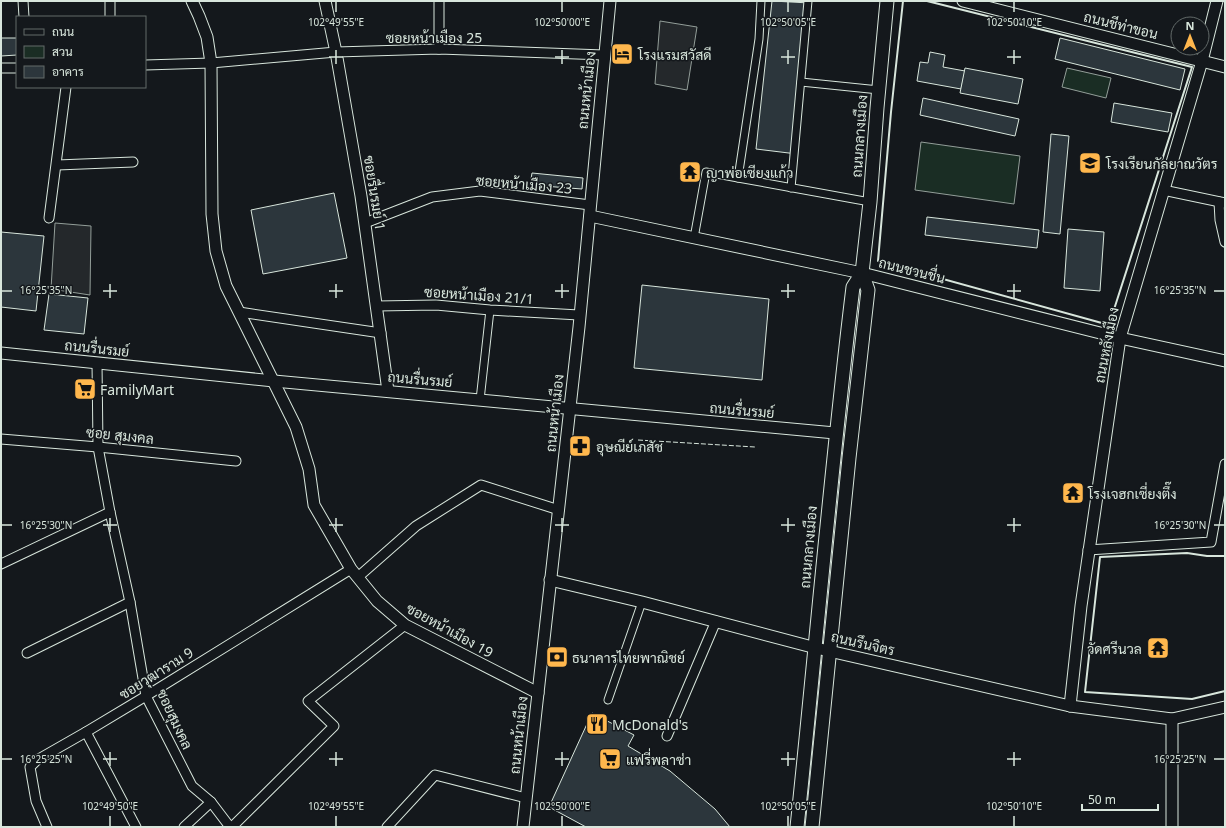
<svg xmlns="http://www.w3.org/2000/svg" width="1226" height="828" font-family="'Noto Sans',Sarabun,sans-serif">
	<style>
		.green { fill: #1a2d24; stroke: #939e99 }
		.parking { fill: #24282b; stroke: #939e99 }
		.building { fill: #2c363c; stroke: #d8e6dc }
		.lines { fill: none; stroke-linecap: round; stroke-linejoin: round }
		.pedestrian-casing { stroke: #d8e6dc; stroke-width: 9 }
		.minor-casing { stroke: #d8e6dc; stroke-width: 11 }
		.tertiary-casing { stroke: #d8e6dc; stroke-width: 13 }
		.secondary-casing { stroke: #d8e6dc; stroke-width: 15 }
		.pedestrian { stroke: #14181c; stroke-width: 7 }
		.minor { stroke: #14181c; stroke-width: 9 }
		.tertiary { stroke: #14181c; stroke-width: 11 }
		.secondary { stroke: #14181c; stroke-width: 13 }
		.fence { stroke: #d8e6dc; stroke-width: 1; stroke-dasharray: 5 2; stroke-linecap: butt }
		.wall { stroke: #d8e6dc; stroke-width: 2 }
		.ticks { fill: none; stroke: #d8e6dc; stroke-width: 1.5 }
		.labels { text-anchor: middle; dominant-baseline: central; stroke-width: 3; stroke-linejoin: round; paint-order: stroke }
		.street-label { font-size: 14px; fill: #d8e6dc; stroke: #14181c }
		.poi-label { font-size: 14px; fill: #d8e6dc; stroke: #14181c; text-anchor: start }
		.ticks-label { font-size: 10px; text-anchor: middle; fill: #d8e6dc; stroke: #14181c; stroke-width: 3; stroke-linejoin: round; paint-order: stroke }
	</style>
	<rect width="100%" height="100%" fill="#14181c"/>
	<g class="green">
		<path d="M1067,68L1111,78L1106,98L1062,87Z"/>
		<path d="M921,142L1020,156L1014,204L915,190Z"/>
	</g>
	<g class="parking">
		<path d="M660,21L697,27L687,90L655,84Z"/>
		<path d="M55,223L91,226L90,295L51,289Z"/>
	</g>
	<g class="building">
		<path d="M772,1L810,3L797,154L756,149Z"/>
		<path d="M1,38H17V55L1,56Z"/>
		<path d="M1060,38L1185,69L1180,90L1055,59Z"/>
		<path d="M930,52L945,55L943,67L965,71L961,89L917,81L920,62L928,63Z"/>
		<path d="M965,68L1023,79L1018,104L960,93Z"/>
		<path d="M923,98L1019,119L1015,136L920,115Z"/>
		<path d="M1114,103L1172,113L1168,132L1111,122Z"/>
		<path d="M1051,134L1069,136L1060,234L1043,232Z"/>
		<path d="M532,173L583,178L582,189L530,185Z"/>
		<path d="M334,193L347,258L263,274L251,210Z"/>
		<path d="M927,217L1039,230L1037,248L925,235Z"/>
		<path d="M1068,229L1104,232L1100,291L1064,288Z"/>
		<path d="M1,232L44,236L36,311L1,307Z"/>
		<path d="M642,285L769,299L762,380L634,368Z"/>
		<path d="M49,294L88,298L84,334L44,330Z"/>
		<path d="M592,713L634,735L628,746L670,771L715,809L730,827H586L549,807Z"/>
	</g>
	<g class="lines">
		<g class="pedestrian-casing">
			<g id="pedestrian">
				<path d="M761,1L759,39L738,178L870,202"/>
				<path d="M801,82L879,90"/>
				<path d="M791,188L808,1"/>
				<path d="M694,238L706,172L738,178"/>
				<path d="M480,400L490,310"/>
				<path d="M608,700L642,602"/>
			</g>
		</g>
		<g class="minor-casing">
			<g id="minor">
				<path d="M23,1L24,17"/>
				<path d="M110,1V17"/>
				<path d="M439,49V1"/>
				<path d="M145,65L211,63L336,52L439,49L604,55"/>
				<path d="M1,68H17"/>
				<path d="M57,165L133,162"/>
				<path d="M1163,190L1225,203"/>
				<path d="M1219,202L1220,220L1225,242"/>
				<path d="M49,218L66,87"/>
				<path d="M365,223L432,197L480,191L590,205"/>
				<path d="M377,306L436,305L490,310L579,315"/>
				<path d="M239,312L381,333"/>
				<path d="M97,363L98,447L110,512L130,602L146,696L192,786L211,802L230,827"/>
				<path d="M1,439L98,447L236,461"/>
				<path d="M1088,550L1211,542L1225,464"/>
				<path d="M1,564L110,512"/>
				<path d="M358,577L416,526L481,485L559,510"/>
				<path d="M27,653L130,602"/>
				<path d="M86,732L136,827"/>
				<path d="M667,736L716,621"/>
				<path d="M47,827L36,801L30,767L37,760L86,732L146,696L351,569"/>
				<path d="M184,827L211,802"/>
				<path d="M232,827L334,726L308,701L405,625"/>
				<path d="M387,827L435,775L526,798"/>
			</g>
		</g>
		<g class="tertiary-casing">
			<g id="tertiary">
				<path d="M192,1L199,16L207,37L211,63L212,214L216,251L226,286L296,427L309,469L314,505L351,569L377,601L405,625L538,693"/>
				<path d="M325,1L336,52L361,196L388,391"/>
				<path d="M963,1L1225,67"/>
				<path d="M590,216L862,273L1120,338L1225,361"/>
				<path d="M1,353L274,381L835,433"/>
				<path d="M550,580L642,602L816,648L1070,706L1172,719L1225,707"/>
				<path d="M1070,706L1081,606L1120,338L1202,61L1217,1"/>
				<path d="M1172,719V827"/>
				<path d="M523,827L579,327L610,1"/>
			</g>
		</g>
		<g class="secondary-casing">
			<g id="secondary">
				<path d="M797,827C816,647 831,466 853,287L862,273L870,202L877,108L887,1"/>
				<path d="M812,827L849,458L868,290L862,273"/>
			</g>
		</g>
		<use href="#pedestrian" class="pedestrian"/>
		<use href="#minor" class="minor"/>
		<use href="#tertiary" class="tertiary"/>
		<use href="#secondary" class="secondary"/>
		<path class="fence" d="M638,440L755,447"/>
		<g class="wall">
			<path d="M903,1L891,112L878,261L1109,325L1192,67L927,1"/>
			<path d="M1225,556H1207L1187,553L1100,557L1085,692L1192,699L1225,691"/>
		</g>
	</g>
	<path class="ticks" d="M336,2V12M562,2V12M788,2V12M1014,2V12M336,50V64M562,50V64M788,50V64M1014,50V64M329,57H343M555,57H569M781,57H795M1007,57H1021M110,284V298M336,284V298M562,284V298M788,284V298M1014,284V298M2,291H12M103,291H117M329,291H343M555,291H569M781,291H795M1007,291H1021M1214,291H1224M110,518V532M336,518V532M562,518V532M788,518V532M1014,518V532M2,525H12M103,525H117M329,525H343M555,525H569M781,525H795M1007,525H1021M1214,525H1224M110,752V766M336,752V766M562,752V766M788,752V766M1014,752V766M2,759H12M103,759H117M329,759H343M555,759H569M781,759H795M1007,759H1021M1214,759H1224M110,816V826M336,816V826M562,816V826M788,816V826M1014,816V826"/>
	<defs>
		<g id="hotel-square" transform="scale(1.15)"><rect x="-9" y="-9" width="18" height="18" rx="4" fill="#ffb74d" stroke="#14181c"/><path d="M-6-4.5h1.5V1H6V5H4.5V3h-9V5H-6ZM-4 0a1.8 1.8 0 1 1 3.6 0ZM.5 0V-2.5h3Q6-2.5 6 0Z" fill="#111"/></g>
		<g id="school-square" transform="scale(1.15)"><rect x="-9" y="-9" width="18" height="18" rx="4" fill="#ffb74d" stroke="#14181c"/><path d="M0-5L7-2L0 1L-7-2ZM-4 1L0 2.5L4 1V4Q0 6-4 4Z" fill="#111"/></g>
		<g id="temple-square" transform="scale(1.15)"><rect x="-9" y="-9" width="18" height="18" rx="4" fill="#ffb74d" stroke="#14181c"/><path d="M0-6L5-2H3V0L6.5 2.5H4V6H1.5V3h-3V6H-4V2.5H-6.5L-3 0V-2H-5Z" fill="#111"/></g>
		<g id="supermarket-square" transform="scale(1.15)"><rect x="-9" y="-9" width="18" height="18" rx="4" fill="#ffb74d" stroke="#14181c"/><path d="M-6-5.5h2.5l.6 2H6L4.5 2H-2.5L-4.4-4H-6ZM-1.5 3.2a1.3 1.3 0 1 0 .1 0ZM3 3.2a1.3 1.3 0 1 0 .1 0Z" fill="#111"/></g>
		<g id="pharmacy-square" transform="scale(1.15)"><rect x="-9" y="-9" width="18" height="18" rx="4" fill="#ffb74d" stroke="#14181c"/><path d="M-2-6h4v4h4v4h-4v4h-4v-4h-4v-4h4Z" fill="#111"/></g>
		<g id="bank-square" transform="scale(1.15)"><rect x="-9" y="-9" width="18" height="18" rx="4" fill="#ffb74d" stroke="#14181c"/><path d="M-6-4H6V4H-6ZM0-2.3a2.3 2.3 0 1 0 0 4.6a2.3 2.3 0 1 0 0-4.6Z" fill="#111"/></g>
		<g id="restaurant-square" transform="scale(1.15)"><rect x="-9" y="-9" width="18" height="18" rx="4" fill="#ffb74d" stroke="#14181c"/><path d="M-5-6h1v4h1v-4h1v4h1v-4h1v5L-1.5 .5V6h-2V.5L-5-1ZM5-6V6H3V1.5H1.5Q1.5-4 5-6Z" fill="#111"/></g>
	</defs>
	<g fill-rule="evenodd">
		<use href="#hotel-square" x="622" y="54"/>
		<use href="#school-square" x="1090" y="163"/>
		<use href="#temple-square" x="690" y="172"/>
		<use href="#supermarket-square" x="85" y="389"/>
		<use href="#pharmacy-square" x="580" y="446"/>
		<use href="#temple-square" x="1073" y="493"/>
		<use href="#temple-square" x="1158" y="648"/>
		<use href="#bank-square" x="557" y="657"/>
		<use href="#restaurant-square" x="597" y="724"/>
		<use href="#supermarket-square" x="610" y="759"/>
	</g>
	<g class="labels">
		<g class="street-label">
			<text transform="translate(1121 25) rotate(14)">ถนนชีท่าขอน</text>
			<text x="434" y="37">ซอยหน้าเมือง 25</text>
			<text transform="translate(586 90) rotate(-84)">ถนนหน้าเมือง</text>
			<text transform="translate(859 136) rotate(-86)">ถนนกลางเมือง</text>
			<text transform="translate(524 184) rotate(5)">ซอยหน้าเมือง 23</text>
			<text transform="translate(375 193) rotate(81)">ซอยรื่นรมย์ 1</text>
			<text transform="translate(912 270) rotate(14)">ถนนชวนชื่น</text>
			<text transform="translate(479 295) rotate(4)">ซอยหน้าเมือง 21/1</text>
			<text transform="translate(1106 345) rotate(-79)">ถนนหลังเมือง</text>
			<text transform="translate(97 348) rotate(6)">ถนนรื่นรมย์</text>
			<text transform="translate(420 379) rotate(5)">ถนนรื่นรมย์</text>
			<text transform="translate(742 410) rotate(5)">ถนนรื่นรมย์</text>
			<text transform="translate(554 413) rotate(-84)">ถนนหน้าเมือง</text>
			<text transform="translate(120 435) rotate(6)">ซอย สุมงคล</text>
			<text transform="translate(808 547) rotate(-85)">ถนนกลางเมือง</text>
			<text transform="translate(450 630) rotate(29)">ซอยหน้าเมือง 19</text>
			<text transform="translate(863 643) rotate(13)">ถนนรึนจิตร</text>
			<text transform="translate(156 673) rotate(-32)">ซอยวุฒาราม 9</text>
			<text transform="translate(175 719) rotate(65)">ซอยสุมงคล</text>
			<text transform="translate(518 735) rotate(-84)">ถนนหน้าเมือง</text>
		</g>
		<g class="poi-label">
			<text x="638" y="54">โรงแรมสวัสดี</text>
			<text x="1106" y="163">โรงเรียนกัลยาณวัตร</text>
			<text x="706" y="172">ญาพ่อเซียงแก้ว</text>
			<text x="100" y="389">FamilyMart</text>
			<text x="596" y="446">อุษณีย์เภสัช</text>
			<text x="1088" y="493">โรงเจฮกเซี่ยงตึ๊ง</text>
			<text x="1142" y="648" text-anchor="end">วัดศรีนวล</text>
			<text x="572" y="657">ธนาคารไทยพาณิชย์</text>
			<text x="612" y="724">McDonald's</text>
			<text x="626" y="759">แฟรี่พลาซ่า</text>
		</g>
	</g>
	<g class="ticks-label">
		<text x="336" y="26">102°49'55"E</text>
		<text x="562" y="26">102°50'00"E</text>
		<text x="788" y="26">102°50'05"E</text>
		<text x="1014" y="26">102°50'10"E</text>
		<text x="46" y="294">16°25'35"N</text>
		<text x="1180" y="294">16°25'35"N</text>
		<text x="46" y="529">16°25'30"N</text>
		<text x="1180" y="529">16°25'30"N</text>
		<text x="46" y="763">16°25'25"N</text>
		<text x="1180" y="763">16°25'25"N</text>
		<text x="110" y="810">102°49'50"E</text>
		<text x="336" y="810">102°49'55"E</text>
		<text x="562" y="810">102°50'00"E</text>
		<text x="788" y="810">102°50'05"E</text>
		<text x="1014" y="810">102°50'10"E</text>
	</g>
	<rect width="1226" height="828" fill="none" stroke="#d8e6dc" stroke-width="4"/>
	<rect x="16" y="16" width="130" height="72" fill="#14181c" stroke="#626a69"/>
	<rect x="24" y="29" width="20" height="6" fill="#14181c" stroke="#626a69"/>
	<text x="52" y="36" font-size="12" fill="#d8e6dc">ถนน</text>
	<rect x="24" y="46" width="20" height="12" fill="#1a2d24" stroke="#626a69"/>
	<text x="52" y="56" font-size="12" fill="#d8e6dc">สวน</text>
	<rect x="24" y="66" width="20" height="12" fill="#2c363c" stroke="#626a69"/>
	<text x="52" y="76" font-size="12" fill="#d8e6dc">อาคาร</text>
	<g transform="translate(1190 36)"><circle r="19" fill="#14181c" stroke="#626a69"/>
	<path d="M0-3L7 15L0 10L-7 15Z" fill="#ffb74d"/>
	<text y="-6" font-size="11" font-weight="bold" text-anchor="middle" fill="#d8e6dc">N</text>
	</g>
	<path d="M1082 804v6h76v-6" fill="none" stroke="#d8e6dc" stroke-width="2"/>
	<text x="1088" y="804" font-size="12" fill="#d8e6dc" stroke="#14181c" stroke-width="3" paint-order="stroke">50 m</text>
</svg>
